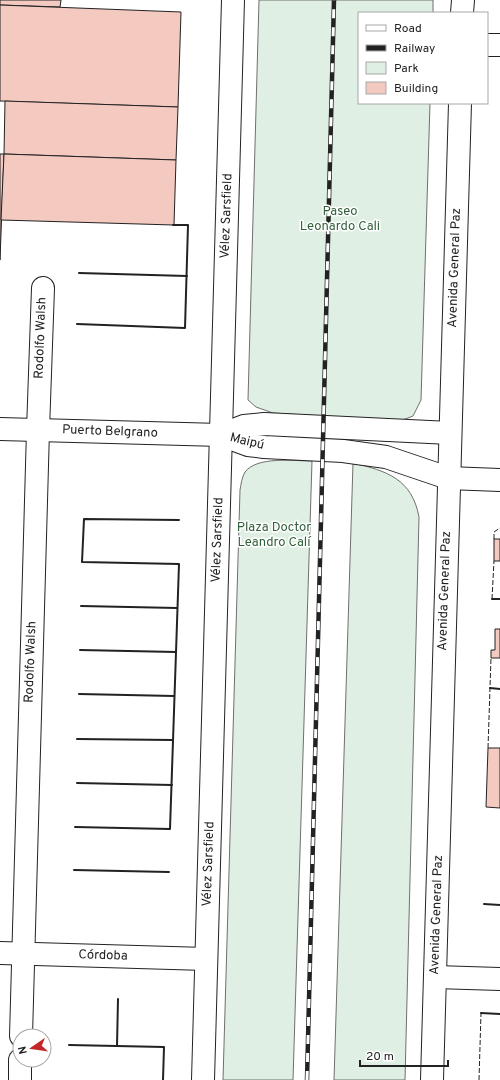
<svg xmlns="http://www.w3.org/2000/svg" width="500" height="1080" font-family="Overpass,sans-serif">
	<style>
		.green { fill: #e0efe3; stroke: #6f6f6f }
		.building { fill: #f3c9c0; stroke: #222 }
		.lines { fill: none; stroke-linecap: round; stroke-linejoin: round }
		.minor-casing { stroke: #222; stroke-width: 24 }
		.major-casing { stroke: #222; stroke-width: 24 }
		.minor { stroke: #fff; stroke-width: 22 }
		.major { stroke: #fff; stroke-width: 22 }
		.rail-casing { stroke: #222; stroke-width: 4.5 }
		.rail { stroke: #fff; stroke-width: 3; stroke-dasharray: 9; stroke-linecap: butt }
		.fence { stroke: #222; stroke-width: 1; stroke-dasharray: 5 2; stroke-linecap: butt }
		.wall { stroke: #222; stroke-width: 2 }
		.labels { text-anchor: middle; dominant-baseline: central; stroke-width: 3; stroke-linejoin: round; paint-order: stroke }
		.park-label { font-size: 13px; fill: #2f5e38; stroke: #fff }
		.street-label { font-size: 13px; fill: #222; stroke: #fff }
	</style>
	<rect width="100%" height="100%" fill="#fff"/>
	<g class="green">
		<path d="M259,0H433V13H359V103H430L421,400L413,416L400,421L273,413L256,407L248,400Z"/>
		<path d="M312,461L293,1080H223L240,490C241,484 242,477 245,472C257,456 294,461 312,461Z"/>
		<path d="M353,463C387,471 412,479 419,517L405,1080H334Z"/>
	</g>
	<g class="building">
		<path d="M0,0H61L60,7L0,5Z"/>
		<path d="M0,5L181,12L178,107L0,101Z"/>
		<path d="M5,101L178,107L176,160L4,154Z"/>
		<path d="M0,154H4L0,260Z"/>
		<path d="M4,154L176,160L174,225L1,220Z"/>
		<rect x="494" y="539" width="6" height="22"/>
		<path d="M495,629H500V658H491V650H495Z"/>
		<path d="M488,748H500V808L486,807Z"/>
	</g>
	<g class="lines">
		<g class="minor-casing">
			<g id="minor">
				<path d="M487,45H500"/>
				<path d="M0,429L221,435L248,445L264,447L343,451L386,457L448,478L500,480"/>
				<path d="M221,435L244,426L264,424L450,433"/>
				<path d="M0,953L206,959"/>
				<path d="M435,977L500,979"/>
				<path d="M21,1036L38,430L43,288"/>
				<path d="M20,1080V1060"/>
				<path d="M203,1080L233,0"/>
			</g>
		</g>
		<g class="major-casing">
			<g id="major">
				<path d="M462,13L463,0"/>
				<path d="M432,1080L460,103"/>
			</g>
		</g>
		<use href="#minor" class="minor"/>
		<use href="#major" class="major"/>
		<g class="rail-casing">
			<path id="rail" d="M307,1080L334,0"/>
		</g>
		<use href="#rail" class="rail"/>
		<g class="fence">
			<path d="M494,539V532L500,528"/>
			<path d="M492,599L494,561"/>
			<path d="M488,748L491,658"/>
			<path d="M479,1080L481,1013"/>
		</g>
		<g class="wall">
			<path d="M79,273L187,276"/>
			<path d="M77,324L185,328L188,225H173"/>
			<path d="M492,599H500"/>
			<path d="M81,606L177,608"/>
			<path d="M80,650L176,652"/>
			<path d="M490,688L500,689"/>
			<path d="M79,694L174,696"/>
			<path d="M77,739L173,740"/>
			<path d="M77,783L172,785"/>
			<path d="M75,827L170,829L179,564L82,562L84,519L179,520"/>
			<path d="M74,870L169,872"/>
			<path d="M484,904L500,905"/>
			<path d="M481,1013L500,1014"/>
			<path d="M69,1045L164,1047L163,1080"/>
			<path d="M117,1046L118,999"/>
		</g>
	</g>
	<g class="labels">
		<g class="park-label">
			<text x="340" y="212">Paseo<tspan x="340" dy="15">Leonardo Cali</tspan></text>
			<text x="274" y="528">Plaza Doctor<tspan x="274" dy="15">Leandro Calí</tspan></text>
		</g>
		<g class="street-label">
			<text transform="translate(227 216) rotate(-88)">Vélez Sarsfield</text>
			<text transform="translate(455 268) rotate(-88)">Avenida General Paz</text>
			<text transform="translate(41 338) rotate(-88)">Rodolfo Walsh</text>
			<text transform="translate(110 432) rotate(2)">Puerto Belgrano</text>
			<text transform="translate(247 442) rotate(14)">Maipú</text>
			<text transform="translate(218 540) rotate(-88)">Vélez Sarsfield</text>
			<text transform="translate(445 591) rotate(-88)">Avenida General Paz</text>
			<text transform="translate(31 662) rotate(-88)">Rodolfo Walsh</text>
			<text transform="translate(209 864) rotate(-88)">Vélez Sarsfield</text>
			<text transform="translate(437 915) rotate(-88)">Avenida General Paz</text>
			<text transform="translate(103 956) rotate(2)">Córdoba</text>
		</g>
	</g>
	<rect x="358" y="12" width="130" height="92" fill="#ffffff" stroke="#a7a7a7"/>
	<rect x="366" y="25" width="20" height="6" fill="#ffffff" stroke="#a7a7a7"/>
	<text x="394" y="32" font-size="12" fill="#222222">Road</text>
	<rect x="366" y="45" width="20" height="6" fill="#222222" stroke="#a7a7a7"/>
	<text x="394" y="52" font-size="12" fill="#222222">Railway</text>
	<rect x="366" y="62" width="20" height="12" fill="#e0efe3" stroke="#a7a7a7"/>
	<text x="394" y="72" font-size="12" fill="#222222">Park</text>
	<rect x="366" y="82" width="20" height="12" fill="#f3c9c0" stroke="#a7a7a7"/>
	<text x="394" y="92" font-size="12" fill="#222222">Building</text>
	<g transform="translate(32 1048) rotate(257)"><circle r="19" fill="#ffffff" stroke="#a7a7a7"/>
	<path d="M0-3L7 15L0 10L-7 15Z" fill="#c62828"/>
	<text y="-6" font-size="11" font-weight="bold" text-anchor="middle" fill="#222222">N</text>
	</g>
	<path d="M360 1060v6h88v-6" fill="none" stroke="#222222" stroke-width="2"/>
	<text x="366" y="1060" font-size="12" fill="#222222" stroke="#ffffff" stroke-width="3" paint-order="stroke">20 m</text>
</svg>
